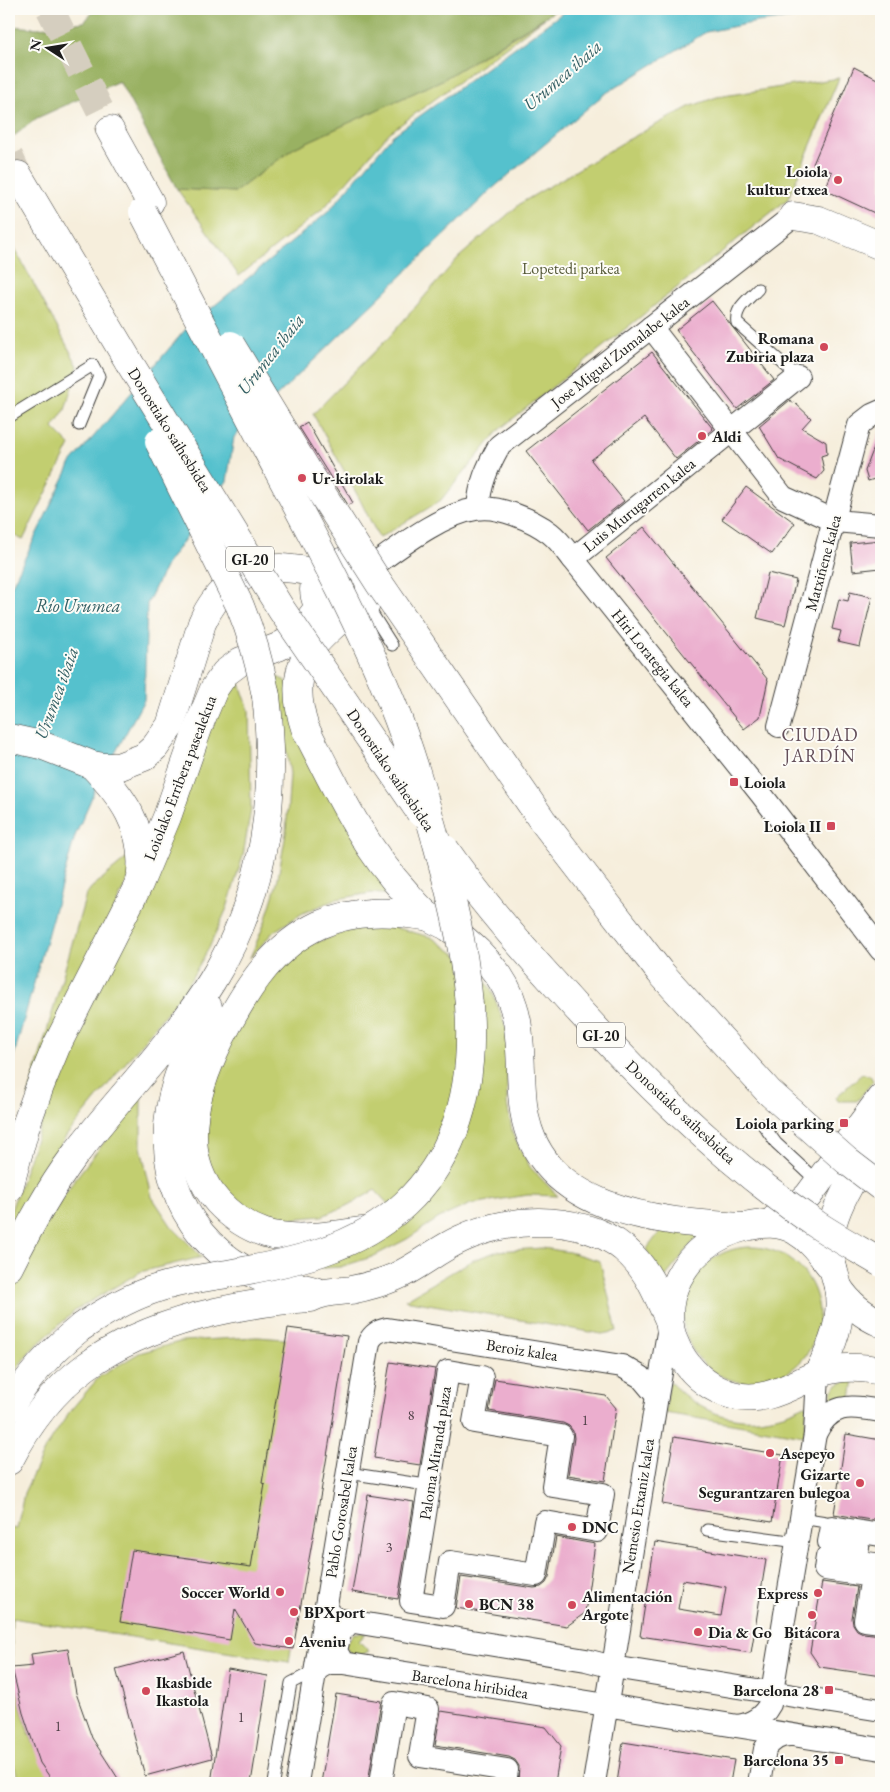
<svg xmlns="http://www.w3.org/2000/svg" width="890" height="1792" font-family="'EB Garamond',serif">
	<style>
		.green { fill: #c2ce6f; stroke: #6f7546 }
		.forest { fill: #99b162; stroke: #5a663f }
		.water { fill: #54c1cd; stroke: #386e74 }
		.building { fill: #ebaece; fill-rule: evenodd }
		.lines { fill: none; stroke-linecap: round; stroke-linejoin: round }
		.highway-tunnel { stroke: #d5cebf; stroke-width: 28; stroke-dasharray: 28 14; stroke-linecap: butt }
		.lane-casing { stroke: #3d3c39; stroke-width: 13 }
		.street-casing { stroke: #3d3c39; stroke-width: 24 }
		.secondary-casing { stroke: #3d3c39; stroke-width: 29 }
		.highway-casing { stroke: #3d3c39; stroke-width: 29 }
		.lane { stroke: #fff; stroke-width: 11 }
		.street { stroke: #fff; stroke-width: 22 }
		.secondary { stroke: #fff; stroke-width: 28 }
		.highway { stroke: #fff; stroke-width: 28 }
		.highway-bridge-casing { stroke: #3d3c39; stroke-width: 29; stroke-linecap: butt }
		.highway-bridge { stroke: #fff; stroke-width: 28 }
		.poi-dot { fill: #d1495b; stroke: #fdfcf7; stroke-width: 2 }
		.labels { text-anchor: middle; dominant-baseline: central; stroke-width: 4; stroke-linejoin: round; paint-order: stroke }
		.number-label { font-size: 14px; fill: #504048 }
		.shield { fill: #fdfcf7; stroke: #605f5e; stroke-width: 1 }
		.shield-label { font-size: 15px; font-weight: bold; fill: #1c1c1c }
		.poi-label { font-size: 16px; font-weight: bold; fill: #1c1c1c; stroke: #fdfcf7; text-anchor: start }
		.park-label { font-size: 16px; fill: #565a39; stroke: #fdfcf7 }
		.street-label { font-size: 16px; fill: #1c1c1c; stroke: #fdfcf7 }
		.water-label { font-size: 18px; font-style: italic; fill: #325e63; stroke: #fdfcf7 }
		.neighbourhood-label { font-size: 18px; letter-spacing: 1px; fill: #644f5a; stroke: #fdfcf7 }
	</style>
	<rect width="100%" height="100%" fill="#fdfcf7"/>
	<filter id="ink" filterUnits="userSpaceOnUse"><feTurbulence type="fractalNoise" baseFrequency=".02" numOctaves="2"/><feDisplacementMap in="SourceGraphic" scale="10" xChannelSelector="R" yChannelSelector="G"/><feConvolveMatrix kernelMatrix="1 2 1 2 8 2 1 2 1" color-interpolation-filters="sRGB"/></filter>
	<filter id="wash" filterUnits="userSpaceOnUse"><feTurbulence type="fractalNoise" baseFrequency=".0096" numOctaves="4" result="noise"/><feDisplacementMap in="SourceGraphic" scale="20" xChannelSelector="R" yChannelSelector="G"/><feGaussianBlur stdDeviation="1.12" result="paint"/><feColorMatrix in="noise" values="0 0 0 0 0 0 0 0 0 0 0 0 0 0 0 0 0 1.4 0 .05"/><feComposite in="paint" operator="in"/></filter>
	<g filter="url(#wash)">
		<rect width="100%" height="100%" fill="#f6eedc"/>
		<g class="green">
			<path d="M545,18L389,133L323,209L239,276L177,189L235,192L294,148L442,80Z"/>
			<path d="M839,78L788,199L500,429L440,501L379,538L359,498L313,414L390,336L458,258L521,203L624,142L689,107L717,97Z"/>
			<path d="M9,238L78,366L65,410L53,428L70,445L23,540L9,533Z"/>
			<path d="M275,676L286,681L400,896L371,893L337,899L303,913L273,932L250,958L265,922L277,883L286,833L290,774Z"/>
			<path d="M239,681L249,710L251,809L243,856L227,908L209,948L184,991L67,1135L35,1184L9,1230V1216L65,1056L223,694Z"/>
			<path d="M133,853V868L28,1097L86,895L91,888Z"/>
			<path d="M393,927L431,937L472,965L491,989L507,1030V1104L513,1135L530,1167L558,1196L528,1195L471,1204L439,1218L407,1239L372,1257L340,1267L306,1269L403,1220L375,1190L351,1204L322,1216L290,1219L261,1214L238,1204L218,1184L202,1155L208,1086L255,990L306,946L353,929Z"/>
			<path d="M862,1074L870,1075L873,1081L857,1101H838L836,1097Z"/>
			<path d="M141,1095V1147L152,1197L172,1227L202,1257L140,1272L76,1310L30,1351L9,1379V1304L15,1286L42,1231L72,1183Z"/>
			<path d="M661,1230L699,1235L663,1280L654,1261L646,1250Z"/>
			<circle cx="751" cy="1315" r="68"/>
			<path d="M542,1248L569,1252L600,1261L617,1331L602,1334L405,1300L471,1261L498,1251Z"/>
			<path d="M257,1337L338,1343L289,1662L12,1618C9,1674 23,1735 54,1783H23L17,1774L9,1752V1536L10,1528L17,1529L24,1493L44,1451L70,1411L99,1377L139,1353L183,1341Z"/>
			<path d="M854,1379L851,1399L829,1408C832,1387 833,1385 854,1379Z"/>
			<path d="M671,1383C709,1422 756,1430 805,1405L807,1406L804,1436L665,1413L669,1384Z"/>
			<path d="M354,1633H366L359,1641L369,1651L358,1657C351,1654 346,1652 346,1643Z"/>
		</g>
		<path class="forest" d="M96,9H558L442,80L294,148L235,192L177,189L119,81L37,118L9,140V26L38,28L84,22Z"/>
		<path class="water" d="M568,9H867L757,22L706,32L603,95L492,189L234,437L227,481L166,565L147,604L144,700L95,790L75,836L9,1073V591L71,463L185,330L328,212L392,136Z"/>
		<g id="blocks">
			<g class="building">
				<path d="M854,67L881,81V216L825,190L832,172L813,164Z"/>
				<path d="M712,301L774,380L737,409L676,330Z"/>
				<path d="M652,352L713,429L676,459L644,418L591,460L624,501L588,530L526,451Z"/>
				<path d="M790,400L792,403L794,402L811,418L802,428L826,442L827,454L821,456L824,471L817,479L779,459L759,426Z"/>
				<path d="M307,422L353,503L348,505L299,427Z"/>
				<path d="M880,432H881V477L868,481L865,471Z"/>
				<path d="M746,487L795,523L772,554L722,519Z"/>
				<path d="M644,527L768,680L760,717L744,729L606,558Z"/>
				<path d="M881,540V568L853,571L850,543Z"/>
				<path d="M768,573L796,580L785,625L757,618Z"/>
				<path d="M850,592L872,597L860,647L838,642L841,631L832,629L839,599L848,601Z"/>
				<path d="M288,1328L347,1336L321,1492L293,1649L255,1643L235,1609L230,1640L120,1622L132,1550L251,1567L265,1484L262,1483Z"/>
				<path d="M390,1362L435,1369L420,1465L374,1458Z"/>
				<path d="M495,1379L606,1396L616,1408L605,1481L568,1475L574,1438L573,1431L569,1426L563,1423L489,1411Z"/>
				<path d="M846,1434L881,1440V1516L876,1517L871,1520L834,1514Z"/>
				<path d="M674,1437L783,1455L772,1522L662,1504Z"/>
				<path d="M368,1495L414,1502L398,1599L352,1592Z"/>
				<path d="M556,1537L595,1544L585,1613L567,1626L456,1608L461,1577L534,1588L541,1587L546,1583L549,1577Z"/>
				<path d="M655,1542L766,1560L751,1653L640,1636ZM683,1580L726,1587L721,1616L678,1609Z"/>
				<path d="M822,1582L857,1587L852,1618L853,1624L857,1630L863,1633L881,1635V1676L820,1667L810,1652Z"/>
				<path d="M68,1649L76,1693L92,1738L121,1783H54L40,1763L23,1713L12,1668L33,1666L31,1654Z"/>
				<path d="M184,1651L212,1758L145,1776L116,1669Z"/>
				<path d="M228,1669L268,1676L251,1783H211Z"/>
				<path d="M336,1694L381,1701L368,1783H321Z"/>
				<path d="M441,1711L546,1727L561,1746L555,1783H518L519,1766L515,1760L509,1757L435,1745Z"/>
				<path d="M623,1742L734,1760L730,1783H617Z"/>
			</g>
		</g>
	</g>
	<g filter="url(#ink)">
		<use href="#blocks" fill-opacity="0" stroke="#3d3c39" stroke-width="1"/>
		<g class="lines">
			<g class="highway-tunnel">
				<path d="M50,9L110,130"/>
				<path d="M9,156L18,175"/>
			</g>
			<g class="lane-casing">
				<g id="lane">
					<path d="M758,289C749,299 734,308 737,323L798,377"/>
					<path d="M9,417L93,365L99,376L79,425"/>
					<path d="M366,604L392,645"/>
					<path d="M763,1125L776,1143L819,1183"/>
					<path d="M348,1473L426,1485"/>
					<path d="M801,1518L826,1522"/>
					<path d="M707,1530L797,1542"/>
					<path d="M274,1783L291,1683L316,1670"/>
				</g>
			</g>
			<g class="street-casing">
				<g id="street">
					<path d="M651,327L783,497L835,521L881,525"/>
					<path d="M478,508C480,483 487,468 499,446L793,216"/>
					<path d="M573,559L798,377"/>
					<path d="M364,572C396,550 438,515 476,509C498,505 533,520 550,533C559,540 566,550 573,559L761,794L881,950"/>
					<path d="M779,726L859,425L872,415L881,411"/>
					<path d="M448,1371L482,1377L474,1422L561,1436L553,1486L603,1494L597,1531L545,1522L536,1575L450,1562L443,1606L411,1601Z"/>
					<path d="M815,1434C831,1401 851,1406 881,1411"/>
					<path d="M858,1547L829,1542L832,1527L880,1535L881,1529"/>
					<path d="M881,1565L827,1557L825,1569L872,1576L865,1620L881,1622"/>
					<path d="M325,1610L336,1619L586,1660L613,1667L881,1710"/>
					<path d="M343,1663L336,1651L340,1633L350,1622"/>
					<path d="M316,1670L328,1663H343L881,1749"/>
					<path d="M738,1726C753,1724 763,1717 770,1704L815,1434L818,1374"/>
					<path d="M297,1783L369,1342C373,1334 378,1331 387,1329L622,1366L641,1377L657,1396"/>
					<path d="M381,1783L394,1703L428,1709L420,1756L507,1770L505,1783"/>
					<path d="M594,1783L657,1396L669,1327"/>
					<path d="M759,1783L765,1749C772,1740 779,1735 790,1735"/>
				</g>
			</g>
			<g class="secondary-casing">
				<g id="secondary">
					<path d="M793,216L819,220L881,246"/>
					<circle cx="342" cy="590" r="28"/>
					<path d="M341,618C332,627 321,636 313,646C294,669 296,701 305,728C335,786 362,846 407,894C414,902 422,912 431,918C437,922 445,924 451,929C469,942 486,958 499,976C526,1015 518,1059 523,1103C534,1212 658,1222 744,1227"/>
					<path d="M9,738L41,745L92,765L104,767H118L144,757L155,747L170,726L202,623C216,590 243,568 280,568C293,568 306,571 319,573"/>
					<path d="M92,765C122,796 145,827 141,872"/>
					<path d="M9,1188L26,1125L40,1086L56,1047L139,884L167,817L201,720L214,689L225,673L241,661L278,647L296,637L319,607"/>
					<path d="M775,1219L795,1208L808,1196L881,1098"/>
					<path d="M833,1269C821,1255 812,1240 796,1231C780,1221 762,1223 745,1227C686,1241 646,1306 684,1360C696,1377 711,1389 732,1395C765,1404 789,1386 818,1374C837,1366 861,1367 881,1371"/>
					<path d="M838,1287C849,1304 862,1315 881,1323"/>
					<path d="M818,1374C832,1346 844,1319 838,1287C834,1270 828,1256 830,1238C833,1204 862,1164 881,1137"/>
					<path d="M9,1461C51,1378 110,1340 198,1316C235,1307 273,1300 311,1298C324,1291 337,1292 351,1290C366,1287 381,1283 395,1277C418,1267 438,1249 461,1239C511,1215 591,1213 632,1256C649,1273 658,1296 668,1318"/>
				</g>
			</g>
			<g class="highway-casing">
				<g id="highway">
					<path d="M110,130L150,202"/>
					<path d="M18,175L129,362"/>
					<path d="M208,1007C206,1015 201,1023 198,1031C190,1048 181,1066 176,1084C151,1164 182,1244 262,1278C281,1286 302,1285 320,1293"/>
					<path d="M363,1231C331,1235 296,1242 265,1233C247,1227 231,1216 218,1202C172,1151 198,1080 227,1026C249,985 274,946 319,925C355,909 392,911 430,917"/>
					<path d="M9,1267C28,1229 48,1191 74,1156C119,1097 173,1044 212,981C266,893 278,796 266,696"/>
					<path d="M9,1409C27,1377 51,1351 80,1328"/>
				</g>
			</g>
			<use href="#lane" class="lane"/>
			<use href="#street" class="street"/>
			<use href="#secondary" class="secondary"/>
			<use href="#highway" class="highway"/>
			<g class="highway-bridge-casing">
				<g id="highway-bridge">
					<path d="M231,345L307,470L379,583L542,820L603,899L660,972L769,1092L847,1161L881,1187"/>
					<path d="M129,362L281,609L420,812"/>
					<path d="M159,442L240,606C252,635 260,665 266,696"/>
					<path d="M445,849C478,897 516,941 555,984C632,1071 722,1162 819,1226C839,1239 861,1251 881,1263"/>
					<path d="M80,1328C102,1313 124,1300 149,1291C174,1282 201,1278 227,1274C290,1263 356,1250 405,1204C504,1111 469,959 437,844C424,798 411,751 393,706C355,611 304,520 256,429C218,357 181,284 143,212"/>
				</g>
			</g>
			<use href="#highway-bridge" class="highway-bridge"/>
		</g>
	</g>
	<g class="poi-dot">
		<circle cx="838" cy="180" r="5"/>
		<circle cx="824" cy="347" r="5"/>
		<circle cx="702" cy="436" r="5"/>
		<circle cx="302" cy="478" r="5"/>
		<rect x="729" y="777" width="10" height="10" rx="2.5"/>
		<rect x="826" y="821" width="10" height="10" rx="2.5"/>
		<rect x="839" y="1118" width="10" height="10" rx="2.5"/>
		<circle cx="770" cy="1453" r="5"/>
		<circle cx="860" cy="1483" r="5"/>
		<circle cx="572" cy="1527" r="5"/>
		<circle cx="280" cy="1592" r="5"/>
		<circle cx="818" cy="1593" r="5"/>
		<circle cx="469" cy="1604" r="5"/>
		<circle cx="572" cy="1605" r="5"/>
		<circle cx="294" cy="1612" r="5"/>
		<circle cx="812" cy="1615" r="5"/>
		<circle cx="698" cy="1632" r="5"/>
		<circle cx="289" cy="1641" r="5"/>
		<rect x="824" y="1685" width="10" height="10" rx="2.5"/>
		<circle cx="146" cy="1691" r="5"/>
		<rect x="834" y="1755" width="10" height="10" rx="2.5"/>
	</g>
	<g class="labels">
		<g class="number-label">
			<text x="411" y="1415">8</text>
			<text x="585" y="1420">1</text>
			<text x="389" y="1547">3</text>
			<text x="241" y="1717">1</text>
			<text x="58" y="1726">1</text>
		</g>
		<g class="shield">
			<rect x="226" y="546.5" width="48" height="25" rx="4"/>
			<rect x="577" y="1022.5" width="48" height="25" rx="4"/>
		</g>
		<g class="shield-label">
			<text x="250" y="559">GI-20</text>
			<text x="601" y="1035">GI-20</text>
		</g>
		<g class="poi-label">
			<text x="828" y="171" text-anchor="end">Loiola<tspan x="828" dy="18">kultur etxea</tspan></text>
			<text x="814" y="338" text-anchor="end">Romana<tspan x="814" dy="18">Zubiria plaza</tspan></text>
			<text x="712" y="436">Aldi</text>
			<text x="312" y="478">Ur-kirolak</text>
			<text x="744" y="782">Loiola</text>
			<text x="821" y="826" text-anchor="end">Loiola II</text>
			<text x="834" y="1123" text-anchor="end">Loiola parking</text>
			<text x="780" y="1453">Asepeyo</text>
			<text x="850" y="1474" text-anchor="end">Gizarte<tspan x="850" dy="18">Segurantzaren bulegoa</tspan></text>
			<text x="582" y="1527">DNC</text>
			<text x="270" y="1592" text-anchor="end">Soccer World</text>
			<text x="808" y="1593" text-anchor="end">Express</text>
			<text x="582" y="1596">Alimentación<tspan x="582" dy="18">Argote</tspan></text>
			<text x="479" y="1604">BCN 38</text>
			<text x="304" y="1612">BPXport</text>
			<text x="708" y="1632">Dia &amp; Go</text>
			<text x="812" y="1632" text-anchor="middle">Bitácora</text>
			<text x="299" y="1641">Aveniu</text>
			<text x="156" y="1682">Ikasbide<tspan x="156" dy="18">Ikastola</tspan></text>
			<text x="819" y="1690" text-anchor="end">Barcelona 28</text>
			<text x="829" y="1760" text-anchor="end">Barcelona 35</text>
		</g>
		<g class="park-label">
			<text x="571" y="268">Lopetedi parkea</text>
		</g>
		<g class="street-label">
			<text transform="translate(620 352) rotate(-38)">Jose Miguel Zumalabe kalea</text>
			<text transform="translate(170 430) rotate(58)">Donostiako saihesbidea</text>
			<text transform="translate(639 505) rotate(-39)">Luis Murugarren kalea</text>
			<text transform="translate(823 563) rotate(-75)">Matxiñene kalea</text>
			<text transform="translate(653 658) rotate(51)">Hiri Lorategia kalea</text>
			<text transform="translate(391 770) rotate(56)">Donostiako saihesbidea</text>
			<text transform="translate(180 778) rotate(-69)">Loiolako Erribera pasealekua</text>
			<text transform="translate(681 1112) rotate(43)">Donostiako saihesbidea</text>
			<text transform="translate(522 1350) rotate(9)">Beroiz kalea</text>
			<text transform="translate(435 1453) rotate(-81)">Paloma Miranda plaza</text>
			<text transform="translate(638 1506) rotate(-81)">Nemesio Etxaniz kalea</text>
			<text transform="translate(341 1512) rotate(-81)">Pablo Gorosabel kalea</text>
			<text transform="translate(470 1684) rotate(9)">Barcelona hiribidea</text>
		</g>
		<g class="water-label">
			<text transform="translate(562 75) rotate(-41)">Urumea ibaia</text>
			<text transform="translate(270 354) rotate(-52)">Urumea ibaia</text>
			<text x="78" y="605">Río Urumea</text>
			<text transform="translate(56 693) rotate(-70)">Urumea ibaia</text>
		</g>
		<g class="neighbourhood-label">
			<text x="820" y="734">CIUDAD<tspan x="820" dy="21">JARDÍN</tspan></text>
		</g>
	</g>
	<rect width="890" height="1792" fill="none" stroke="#fdfcf7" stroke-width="30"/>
	<g transform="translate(48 48) rotate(282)" stroke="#fdfcf7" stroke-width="4" paint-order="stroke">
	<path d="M0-4L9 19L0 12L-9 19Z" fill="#1c1c1c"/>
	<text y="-8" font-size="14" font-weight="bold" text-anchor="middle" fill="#1c1c1c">N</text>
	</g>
</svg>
